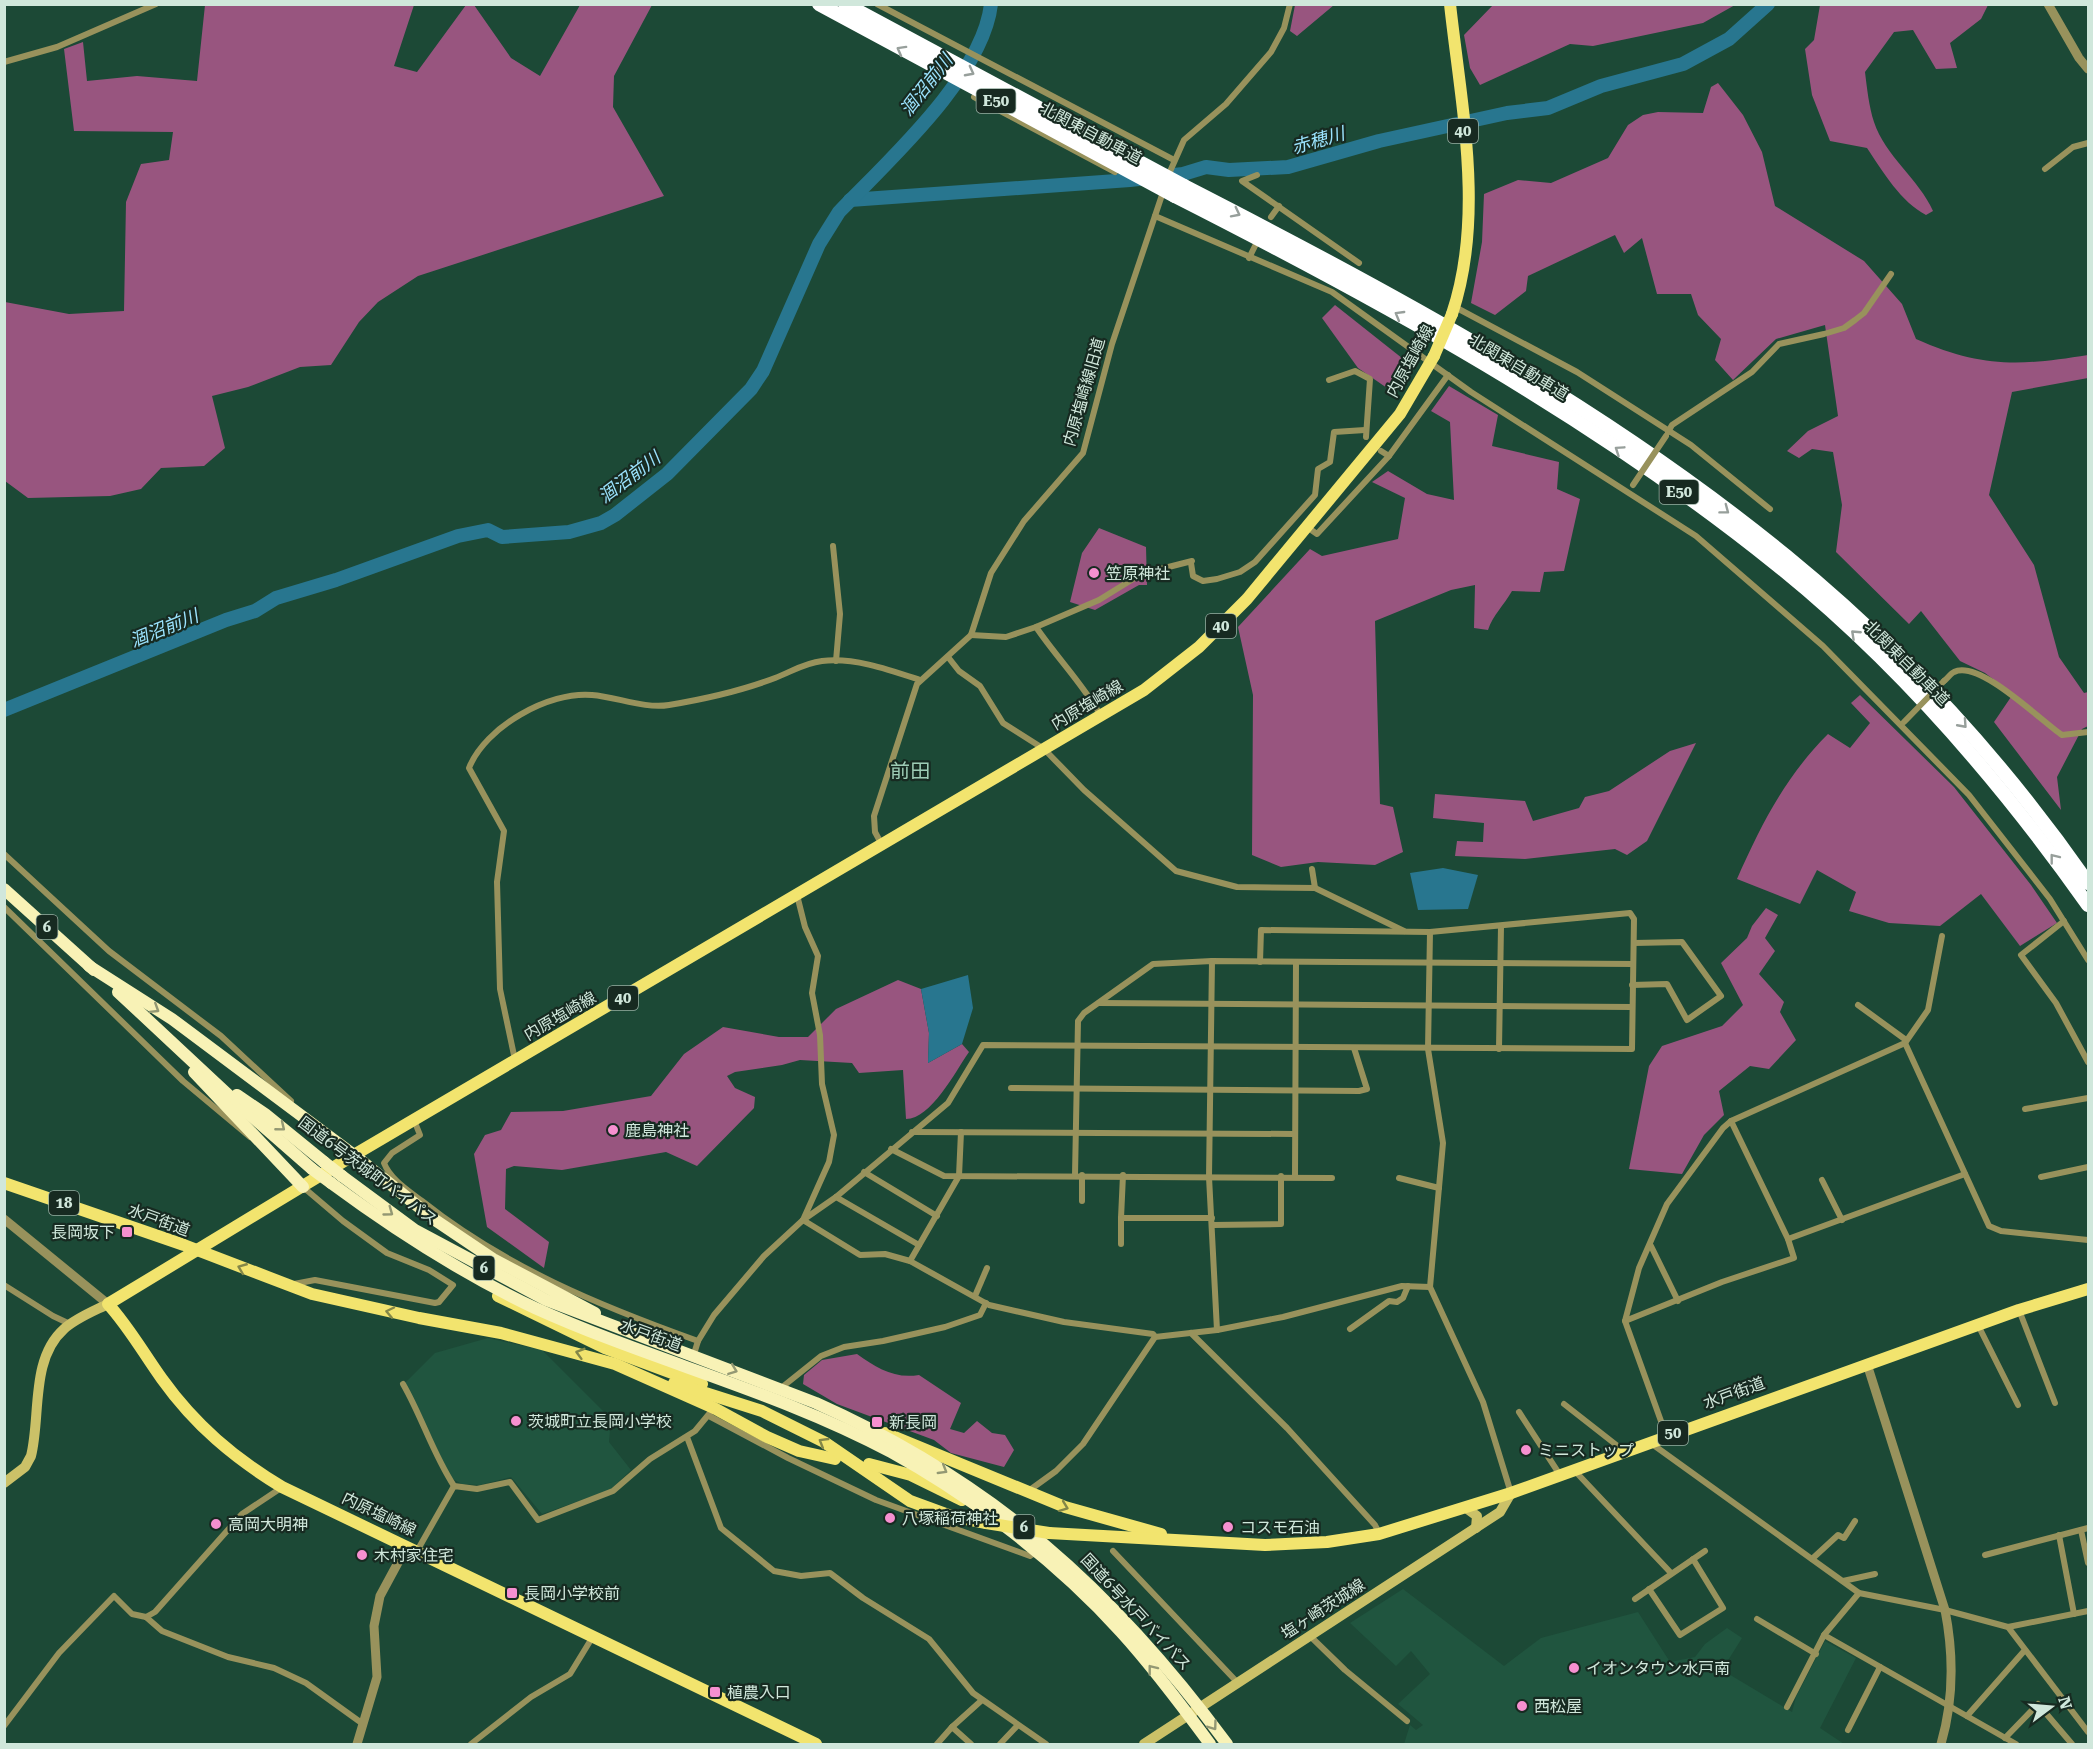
<svg xmlns="http://www.w3.org/2000/svg" width="2093" height="1749" font-family="'Roboto Serif','Noto Sans JP',serif">
	<style>
		.built { fill: #20553f }
		.forest { fill: #98557f }
		.water { fill: #28768f }
		.lines { fill: none; stroke-linecap: round; stroke-linejoin: round }
		.river { stroke: #28768f; stroke-width: 14 }
		.minor { stroke: #98925c; stroke-width: 6 }
		.tertiary { stroke: #98925c; stroke-width: 9 }
		.secondary { stroke: #cbc168; stroke-width: 10 }
		.primary { stroke: #f2e46e; stroke-width: 12 }
		.trunk { stroke: #f8f2b6; stroke-width: 12 }
		.motorway { stroke: #fff; stroke-width: 14 }
		.minor-bridge { stroke: #98925c; stroke-width: 6 }
		.primary-bridge { stroke: #f2e46e; stroke-width: 12 }
		.trunk-bridge { stroke: #f8f2b6; stroke-width: 12 }
		.motorway-bridge { stroke: #fff; stroke-width: 14 }
		.oneway { stroke: #979f9b }
		.oneway2 { stroke: #939873 }
		.oneway3 { stroke: #848748 }
		.poi-dot { fill: #f690d0; stroke: #172a21; stroke-width: 2 }
		.labels { text-anchor: middle; dominant-baseline: central; stroke-width: 4.5; stroke-linejoin: round; paint-order: stroke }
		.shield { fill: #172a21; stroke: #98aea3; stroke-width: 1.5 }
		.shield-label { font-size: 15px; font-weight: bold; fill: #d0e7db }
		.street-label { font-size: 16px; fill: #d0e7db; stroke: #172a21 }
		.poi-label { font-size: 16px; fill: #d0e7db; stroke: #172a21; text-anchor: start }
		.water-label { font-size: 18px; font-style: italic; fill: #9be3fe; stroke: #172a21 }
		.quarter-label { font-size: 20px; fill: #9dccb5; stroke: #172a21 }
	</style>
	<rect width="100%" height="100%" fill="#1c4936"/>
	<g class="built">
		<path d="M488,1338L542,1350L605,1413L610,1430L609,1442L631,1470L610,1490L542,1514L511,1477L480,1485L462,1484L451,1478L405,1383L435,1353Z"/>
		<path d="M1403,1589L1504,1666L1541,1638L1638,1612L1670,1662L1695,1657L1705,1644L1727,1628L1742,1638L1722,1670L1792,1712L1796,1697L1825,1641L1856,1658L1820,1728L1844,1744H1404L1410,1725L1416,1730L1423,1725L1398,1704L1430,1674L1411,1651L1396,1666L1350,1623Z"/>
	</g>
	<g class="forest">
		<path d="M205,5H414L394,66L417,72L466,5H474L511,58L540,76L580,5H652L614,76L613,107L664,196L418,276L378,302L359,322L331,365L300,367L248,387L212,396L225,448L204,466L161,468L141,489L110,496L28,498L5,481V302L69,314L124,311L126,202L141,164L169,160L173,132L74,131L64,49L83,42L87,81L137,76L197,81Z"/>
		<path d="M1295,5V4L1334,5L1297,36L1290,31Z"/>
		<path d="M1493,5V4L1735,5L1703,23L1593,46L1570,44L1480,85L1470,68L1464,35Z"/>
		<path d="M1820,5H1988L1981,19L1950,43L1957,68L1936,69L1913,30L1894,32L1865,72C1867,88 1869,107 1874,122C1885,156 1919,179 1933,211L1926,215C1901,202 1883,172 1867,148L1830,141L1812,95L1805,49L1814,40Z"/>
		<path d="M1718,83L1743,115L1762,152L1775,206L1864,261L1902,304L1916,339C1981,368 2020,366 2088,355V378L2012,392L1989,495L2034,565L2059,657L2084,693L2088,692V726L2082,729L2057,777L2061,810L1994,722L2013,694L1985,673L1960,661L1921,611L1909,624L1836,552L1842,505L1833,452L1812,449L1799,458L1787,451L1808,431L1838,416L1825,325L1776,339L1733,380L1715,360L1721,339L1698,315L1691,294H1657L1642,238L1624,253L1615,235L1528,276L1526,291L1495,315L1471,303L1482,242L1484,194L1518,180L1551,183L1608,158L1628,125L1643,115L1658,112L1703,113L1711,87Z"/>
		<path d="M1335,305L1412,366L1400,385L1387,388L1358,368L1322,318Z"/>
		<path d="M1449,386L1498,415L1492,446L1559,462L1557,489L1580,499L1564,571L1544,572L1540,592L1512,591C1504,605 1493,615 1488,630L1474,628L1475,585L1451,590L1375,621L1380,804L1393,807L1403,852L1375,865L1318,862L1281,867L1252,855L1253,695L1238,627L1310,549L1322,556L1398,539L1405,498L1372,482L1388,471L1427,494L1454,500L1450,422L1431,411Z"/>
		<path d="M1099,528L1146,547L1147,585H1139L1095,610L1070,602L1082,553Z"/>
		<path d="M1860,695L1954,787L2031,885L2057,923L2020,946L1981,894L1940,926L1889,923L1849,911L1856,892L1817,870L1800,904L1737,879C1761,825 1785,777 1828,734L1850,748L1870,723L1851,703Z"/>
		<path d="M1696,743L1647,841L1627,855L1615,849L1525,859L1455,856L1457,841L1483,842L1484,823L1433,818L1435,794L1525,801L1533,821L1579,808L1585,797L1609,791L1670,751Z"/>
		<path d="M1766,908L1778,915L1765,938L1775,951L1759,974L1784,1002L1780,1012L1796,1040L1769,1069L1750,1066L1719,1091L1724,1115L1704,1135L1682,1174L1629,1169L1649,1066L1662,1046L1722,1026L1743,1005L1721,963L1747,938L1752,926Z"/>
		<path d="M898,980L921,989L929,1033L928,1063L962,1044L969,1052C955,1072 931,1119 906,1119L903,1070L859,1073L852,1063L800,1060L782,1065L735,1072L727,1076L735,1088L755,1097L754,1108L697,1166L666,1152L562,1170L514,1166L506,1169L505,1209L549,1242L544,1268L487,1227L474,1154L485,1135L501,1130L511,1112L563,1111L651,1096L684,1054L723,1027L779,1037H808L836,1009Z"/>
		<path d="M857,1354C877,1368 894,1379 919,1375L961,1403L950,1429L964,1433L977,1421L992,1433L1005,1435L1014,1450L1004,1467L951,1453L934,1440L837,1404L803,1384L804,1375L822,1360Z"/>
	</g>
	<g class="water">
		<path d="M1443,868L1478,875L1468,909L1418,910L1410,873Z"/>
		<path d="M968,975L973,1008L962,1044L928,1063L929,1033L921,989Z"/>
	</g>
	<g class="lines">
		<g class="river">
			<path d="M850,200L1130,180L1183,174L1206,167L1229,170L1288,167L1379,141L1507,113L1548,108L1601,86L1683,64L1729,39L1768,4"/>
			<path d="M4,710L226,620L255,611L276,598L336,580L458,536L488,530L502,537L569,532L601,523L615,515L667,474L751,389L763,371L819,244L839,212C888,161 983,76 991,4"/>
		</g>
		<g class="minor">
			<path d="M877,4L1174,160"/>
			<path d="M4,62L57,47L156,4"/>
			<path d="M974,97L1115,172"/>
			<path d="M2045,169L2073,147L2088,143"/>
			<path d="M1257,175L1242,181L1359,263"/>
			<path d="M1168,176L1184,140L1226,104L1271,52L1284,28L1290,4"/>
			<path d="M1155,216L1332,292L1471,392L1696,536L1823,646L1969,795L2050,899L2088,960"/>
			<path d="M1271,217L1279,206"/>
			<path d="M1249,258L1255,246"/>
			<path d="M1455,307L1577,372L1691,445L1770,509"/>
			<path d="M1329,380L1355,371L1370,379L1366,437"/>
			<path d="M1668,432L1672,425L1752,372L1779,344L1824,334L1844,328L1855,320L1864,313L1891,274"/>
			<path d="M1381,451L1389,456"/>
			<path d="M1307,527L1317,534L1389,456L1448,375"/>
			<path d="M833,546L840,614L836,661"/>
			<path d="M1191,563L1193,576L1203,581L1217,579L1240,572L1255,562L1315,495L1318,469L1330,462L1334,432L1365,430"/>
			<path d="M1036,627C1057,658 1083,684 1101,716"/>
			<path d="M971,635L1006,637L1036,627L1099,600L1141,574L1192,561"/>
			<path d="M948,657L959,671L980,686L1003,723L1044,749L1084,790L1176,871L1237,887L1315,888L1404,931"/>
			<path d="M1944,681C1947,679 1951,673 1954,672C1979,659 2041,721 2062,735L2088,732"/>
			<path d="M882,845L875,832L874,816L917,684L971,635L991,573L1024,521L1083,453L1112,344L1164,189"/>
			<path d="M4,854L109,951L221,1036L291,1101"/>
			<path d="M1312,869L1315,888"/>
			<path d="M797,895L805,927L818,956L812,993L820,1035L822,1084L834,1135L829,1162L803,1220"/>
			<path d="M4,907L183,1081L250,1137"/>
			<path d="M2064,921L2021,955L2056,1003L2088,1062"/>
			<path d="M1430,932L1428,1049L1443,1143L1430,1287L1483,1402L1511,1493"/>
			<path d="M1212,961L1209,1177L1217,1330"/>
			<path d="M1632,985L1667,984L1687,1020L1721,996L1682,942L1634,943"/>
			<path d="M1099,1003L1632,1007"/>
			<path d="M1858,1005L1906,1040"/>
			<path d="M1905,1043L1989,1226L2001,1231L2088,1240"/>
			<path d="M1499,1049L1501,926"/>
			<path d="M515,1060L500,989L497,882L504,831L469,768C485,727 549,691 592,695C617,697 644,709 669,705C705,699 741,691 775,678C791,672 804,663 822,661C854,657 890,670 920,680"/>
			<path d="M1011,1088L1359,1091L1367,1089L1354,1048"/>
			<path d="M2025,1109L2088,1098"/>
			<path d="M414,1120L420,1135L392,1153L384,1163C390,1179 409,1191 422,1201C505,1267 600,1306 698,1341"/>
			<path d="M912,1132L1294,1134"/>
			<path d="M891,1149L944,1176L1332,1178"/>
			<path d="M864,1172L937,1216"/>
			<path d="M1075,1175L1078,1021L1084,1013L1153,964L1212,961L1633,964"/>
			<path d="M1123,1175L1121,1218H1212"/>
			<path d="M1295,1176L1296,962"/>
			<path d="M2041,1177L2088,1167"/>
			<path d="M1399,1178L1439,1188"/>
			<path d="M1822,1180L1842,1220"/>
			<path d="M836,1197L919,1245"/>
			<path d="M1082,1201V1175"/>
			<path d="M803,1220L860,1255L885,1254L910,1261L989,1305L1064,1322L1153,1334L1155,1337L1217,1330L1283,1317L1402,1286L1430,1287"/>
			<path d="M1213,1225L1281,1224V1176"/>
			<path d="M1788,1239L1965,1174"/>
			<path d="M1121,1244V1218"/>
			<path d="M1651,1246L1678,1301"/>
			<path d="M910,1261L959,1176L961,1132"/>
			<path d="M294,1284L315,1280L435,1303L439,1302L453,1285L429,1270L387,1253L343,1221L303,1187"/>
			<path d="M4,1285L53,1316L70,1324"/>
			<path d="M975,1296L987,1268"/>
			<path d="M2019,1310L2055,1403"/>
			<path d="M1625,1321L1722,1282L1794,1258L1788,1239L1731,1121"/>
			<path d="M1978,1325L2018,1405"/>
			<path d="M1350,1329L1389,1301L1397,1302L1403,1298L1408,1286"/>
			<path d="M1191,1333L1287,1428L1375,1525L1379,1533"/>
			<path d="M694,1354L698,1341L714,1315L764,1256L803,1220L836,1197L948,1103L983,1045L1632,1049L1634,919L1630,913L1430,932L1261,930L1260,962"/>
			<path d="M403,1384C422,1417 433,1454 454,1486"/>
			<path d="M781,1388L821,1356L844,1347L883,1341L945,1327L980,1315L986,1303"/>
			<path d="M1564,1404L1624,1451"/>
			<path d="M1519,1412L1560,1475"/>
			<path d="M709,1416L788,1458L876,1500L1030,1556L1036,1552"/>
			<path d="M1666,1435L1625,1321L1639,1268L1667,1204L1723,1128L1731,1121L1905,1043L1928,1010L1942,936"/>
			<path d="M687,1437L721,1528L774,1571L801,1576L830,1573L863,1598L929,1639L973,1693L1046,1744"/>
			<path d="M1652,1444L1859,1593L1945,1610L2008,1627L2088,1732"/>
			<path d="M1574,1470L1671,1573"/>
			<path d="M1027,1492L1056,1471L1083,1444L1155,1337"/>
			<path d="M2081,1530L2088,1563"/>
			<path d="M2059,1535L2074,1614"/>
			<path d="M417,1551L454,1486L477,1489L510,1482L538,1520L613,1491L650,1459L695,1431L714,1408"/>
			<path d="M1113,1551L1237,1682"/>
			<path d="M1985,1555L2088,1528"/>
			<path d="M1812,1559L1838,1535L1844,1538L1855,1521"/>
			<path d="M1843,1581L1875,1574"/>
			<path d="M1649,1589L1680,1635L1723,1608L1693,1559"/>
			<path d="M1859,1593L1824,1635L2016,1744"/>
			<path d="M1635,1599L1705,1551"/>
			<path d="M146,1617L155,1612L242,1514L281,1488"/>
			<path d="M1757,1619L1816,1654"/>
			<path d="M2008,1627L2088,1611"/>
			<path d="M1310,1636L1345,1670L1407,1721"/>
			<path d="M1787,1707L1824,1635"/>
			<path d="M1967,1716L2025,1650"/>
			<path d="M4,1726L59,1653L114,1596L132,1614L146,1617L162,1631L228,1657L274,1668L306,1683L363,1724"/>
			<path d="M952,1727L982,1700"/>
			<path d="M1848,1730L1880,1667"/>
			<path d="M2005,1738L2038,1704L2072,1744"/>
			<path d="M471,1744L531,1697L570,1674L592,1638"/>
			<path d="M937,1744L952,1727L971,1744"/>
			<path d="M1000,1744L1017,1726"/>
		</g>
		<g class="tertiary">
			<path d="M2048,4L2079,58L2088,69"/>
			<path d="M4,1219L108,1304"/>
			<path d="M1867,1364L1945,1610C1954,1656 1954,1699 1941,1744"/>
			<path d="M357,1744L377,1677L374,1626L380,1596L407,1546"/>
		</g>
		<g class="secondary">
			<path d="M4,1483L25,1467L31,1456C41,1417 30,1359 64,1329C76,1318 94,1311 108,1304"/>
			<path d="M1466,1508L1477,1516L1476,1528"/>
			<path d="M1144,1744L1500,1512L1511,1493"/>
		</g>
		<g class="primary">
			<path d="M1450,4C1461,105 1485,216 1452,314"/>
			<path d="M4,1183L184,1245L312,1294L419,1318L501,1333L615,1364L714,1408L767,1437L799,1451L835,1459"/>
			<path d="M498,1296L605,1348L702,1384"/>
			<path d="M674,1383L762,1411L824,1442L910,1501L951,1516L986,1523"/>
			<path d="M885,1433L1065,1507L1161,1534"/>
			<path d="M869,1464L911,1475L962,1500"/>
			<path d="M1049,1533L1265,1545L1327,1542L1379,1534L1511,1493L2019,1310L2088,1289"/>
			<path d="M816,1744L282,1487C234,1458 195,1425 162,1379C144,1354 129,1327 108,1304L354,1155L1144,690L1199,647L1247,599L1400,414L1434,356"/>
		</g>
		<g class="trunk">
			<path d="M4,889L94,970"/>
			<path d="M89,966L172,1019L354,1155L435,1220L493,1259L595,1313"/>
			<path d="M118,992L239,1105L312,1169"/>
			<path d="M194,1072L303,1187"/>
			<path d="M237,1095L265,1114L324,1162"/>
			<path d="M342,1176L415,1230L546,1300L816,1403C993,1482 1112,1589 1227,1744"/>
			<path d="M331,1183C396,1231 461,1273 535,1308C652,1361 777,1391 891,1452C973,1497 1058,1562 1121,1632C1153,1667 1182,1706 1210,1744"/>
		</g>
		<g class="motorway">
			<path d="M1184,186C1393,293 1603,406 1786,556C1901,650 2003,761 2088,883"/>
			<path d="M1175,196C1384,302 1592,416 1776,564C1897,661 1999,779 2088,905"/>
		</g>
		<g class="minor-bridge">
			<path d="M1633,485L1666,436"/>
			<path d="M1904,722L1944,681"/>
		</g>
		<g class="primary-bridge">
			<path d="M1434,356L1452,314"/>
			<path d="M986,1523L1049,1533"/>
		</g>
		<g class="trunk-bridge">
			<path d="M324,1162L342,1176"/>
			<path d="M312,1169L331,1183"/>
		</g>
		<g class="motorway-bridge">
			<path d="M819,4L1175,196"/>
			<path d="M845,4L1184,186"/>
		</g>
	</g>
	<defs><path id="oneway-chevron" d="M-2-3.5L2.5 0L-2 3.5" fill="none" stroke-width="1.6" stroke-linecap="round" stroke-linejoin="round" transform="scale(1.5)"/></defs>
	<g class="oneway">
		<use href="#oneway-chevron" transform="translate(901 50) rotate(-151)"/>
		<use href="#oneway-chevron" transform="translate(970 72) rotate(28)"/>
		<use href="#oneway-chevron" transform="translate(1236 213) rotate(27)"/>
		<use href="#oneway-chevron" transform="translate(1399 315) rotate(-150)"/>
		<use href="#oneway-chevron" transform="translate(1619 450) rotate(-146)"/>
		<use href="#oneway-chevron" transform="translate(1725 510) rotate(37)"/>
		<use href="#oneway-chevron" transform="translate(1855 634) rotate(-137)"/>
		<use href="#oneway-chevron" transform="translate(1963 724) rotate(48)"/>
		<use href="#oneway-chevron" transform="translate(2054 858) rotate(-128)"/>
	</g>
	<g class="oneway2">
		<use href="#oneway-chevron" transform="translate(155 1009) rotate(32)"/>
		<use href="#oneway-chevron" transform="translate(281 1127) rotate(39)"/>
		<use href="#oneway-chevron" transform="translate(389 1212) rotate(36)"/>
		<use href="#oneway-chevron" transform="translate(733 1370) rotate(21)"/>
		<use href="#oneway-chevron" transform="translate(943 1470) rotate(31)"/>
		<use href="#oneway-chevron" transform="translate(1152 1669) rotate(-128)"/>
		<use href="#oneway-chevron" transform="translate(1213 1726) rotate(54)"/>
	</g>
	<g class="oneway3">
		<use href="#oneway-chevron" transform="translate(242 1268) rotate(-158)"/>
		<use href="#oneway-chevron" transform="translate(390 1312) rotate(-168)"/>
		<use href="#oneway-chevron" transform="translate(580 1353) rotate(-164)"/>
		<use href="#oneway-chevron" transform="translate(823 1442) rotate(-149)"/>
		<use href="#oneway-chevron" transform="translate(1064 1507) rotate(21)"/>
	</g>
	<g class="poi-dot">
		<circle cx="1094" cy="573" r="6"/>
		<circle cx="613" cy="1130" r="6"/>
		<rect x="121" y="1226" width="12" height="12" rx="3"/>
		<circle cx="516" cy="1421" r="6"/>
		<rect x="871" y="1416" width="12" height="12" rx="3"/>
		<circle cx="1526" cy="1450" r="6"/>
		<circle cx="890" cy="1518" r="6"/>
		<circle cx="216" cy="1524" r="6"/>
		<circle cx="1228" cy="1527" r="6"/>
		<circle cx="362" cy="1555" r="6"/>
		<rect x="506" y="1587" width="12" height="12" rx="3"/>
		<circle cx="1574" cy="1668" r="6"/>
		<rect x="709" y="1686" width="12" height="12" rx="3"/>
		<circle cx="1522" cy="1706" r="6"/>
	</g>
	<g class="labels">
		<g class="shield">
			<rect x="976.5" y="89" width="39" height="24" rx="4.5"/>
			<rect x="1448" y="119" width="30" height="24" rx="4.5"/>
			<rect x="1659.5" y="480" width="39" height="24" rx="4.5"/>
			<rect x="1206" y="614" width="30" height="24" rx="4.5"/>
			<rect x="36.5" y="915" width="21" height="24" rx="4.5"/>
			<rect x="608" y="986" width="30" height="24" rx="4.5"/>
			<rect x="49" y="1191" width="30" height="24" rx="4.5"/>
			<rect x="473.5" y="1256" width="21" height="24" rx="4.5"/>
			<rect x="1658" y="1421" width="30" height="24" rx="4.5"/>
			<rect x="1013.5" y="1515" width="21" height="24" rx="4.5"/>
		</g>
		<g class="shield-label">
			<text x="996" y="101">E50</text>
			<text x="1463" y="131">40</text>
			<text x="1679" y="492">E50</text>
			<text x="1221" y="626">40</text>
			<text x="47" y="927">6</text>
			<text x="623" y="998">40</text>
			<text x="64" y="1203">18</text>
			<text x="484" y="1268">6</text>
			<text x="1673" y="1433">50</text>
			<text x="1024" y="1527">6</text>
		</g>
		<g class="street-label">
			<text transform="translate(1091 133) rotate(28)">北関東自動車道</text>
			<text transform="translate(1410 361) rotate(-61)">内原塩崎線</text>
			<text transform="translate(1519 367) rotate(31)">北関東自動車道</text>
			<text transform="translate(1084 392) rotate(-74)">内原塩崎線旧道</text>
			<text transform="translate(1907 663) rotate(45)">北関東自動車道</text>
			<text transform="translate(1087 705) rotate(-31)">内原塩崎線</text>
			<text transform="translate(560 1016) rotate(-30)">内原塩崎線</text>
			<text transform="translate(368 1171) rotate(37)">国道6号茨城町バイパス</text>
			<text transform="translate(159 1220) rotate(20)">水戸街道</text>
			<text transform="translate(651 1335) rotate(20)">水戸街道</text>
			<text transform="translate(1734 1393) rotate(-20)">水戸街道</text>
			<text transform="translate(379 1514) rotate(26)">内原塩崎線</text>
			<text transform="translate(1323 1609) rotate(-33)">塩ヶ崎茨城線</text>
			<text transform="translate(1136 1612) rotate(47)">国道6号水戸バイパス</text>
		</g>
		<g class="poi-label">
			<text x="1106" y="573">笠原神社</text>
			<text x="625" y="1130">鹿島神社</text>
			<text x="115" y="1232" text-anchor="end">長岡坂下</text>
			<text x="528" y="1421">茨城町立長岡小学校</text>
			<text x="889" y="1422">新長岡</text>
			<text x="1538" y="1450">ミニストップ</text>
			<text x="902" y="1518">八塚稲荷神社</text>
			<text x="228" y="1524">高岡大明神</text>
			<text x="1240" y="1527">コスモ石油</text>
			<text x="374" y="1555">木村家住宅</text>
			<text x="524" y="1593">長岡小学校前</text>
			<text x="1586" y="1668">イオンタウン水戸南</text>
			<text x="727" y="1692">植農入口</text>
			<text x="1534" y="1706">西松屋</text>
		</g>
		<g class="water-label">
			<text transform="translate(926 85) rotate(-52)">涸沼前川</text>
			<text transform="translate(1318 140) rotate(-16)">赤穂川</text>
			<text transform="translate(629 477) rotate(-37)">涸沼前川</text>
			<text transform="translate(164 628) rotate(-22)">涸沼前川</text>
		</g>
		<g class="quarter-label">
			<text x="910" y="771">前田</text>
		</g>
	</g>
	<rect width="2093" height="1749" fill="none" stroke="#d0e7db" stroke-width="12"/>
	<g transform="translate(2051 1707) rotate(74)" stroke="#172a21" stroke-width="4.5" paint-order="stroke">
	<path d="M0-4.5L10 22L0 15L-10 22Z" fill="#d0e7db"/>
	<text y="-9" font-size="16" font-weight="bold" text-anchor="middle" fill="#d0e7db">N</text>
	</g>
</svg>
